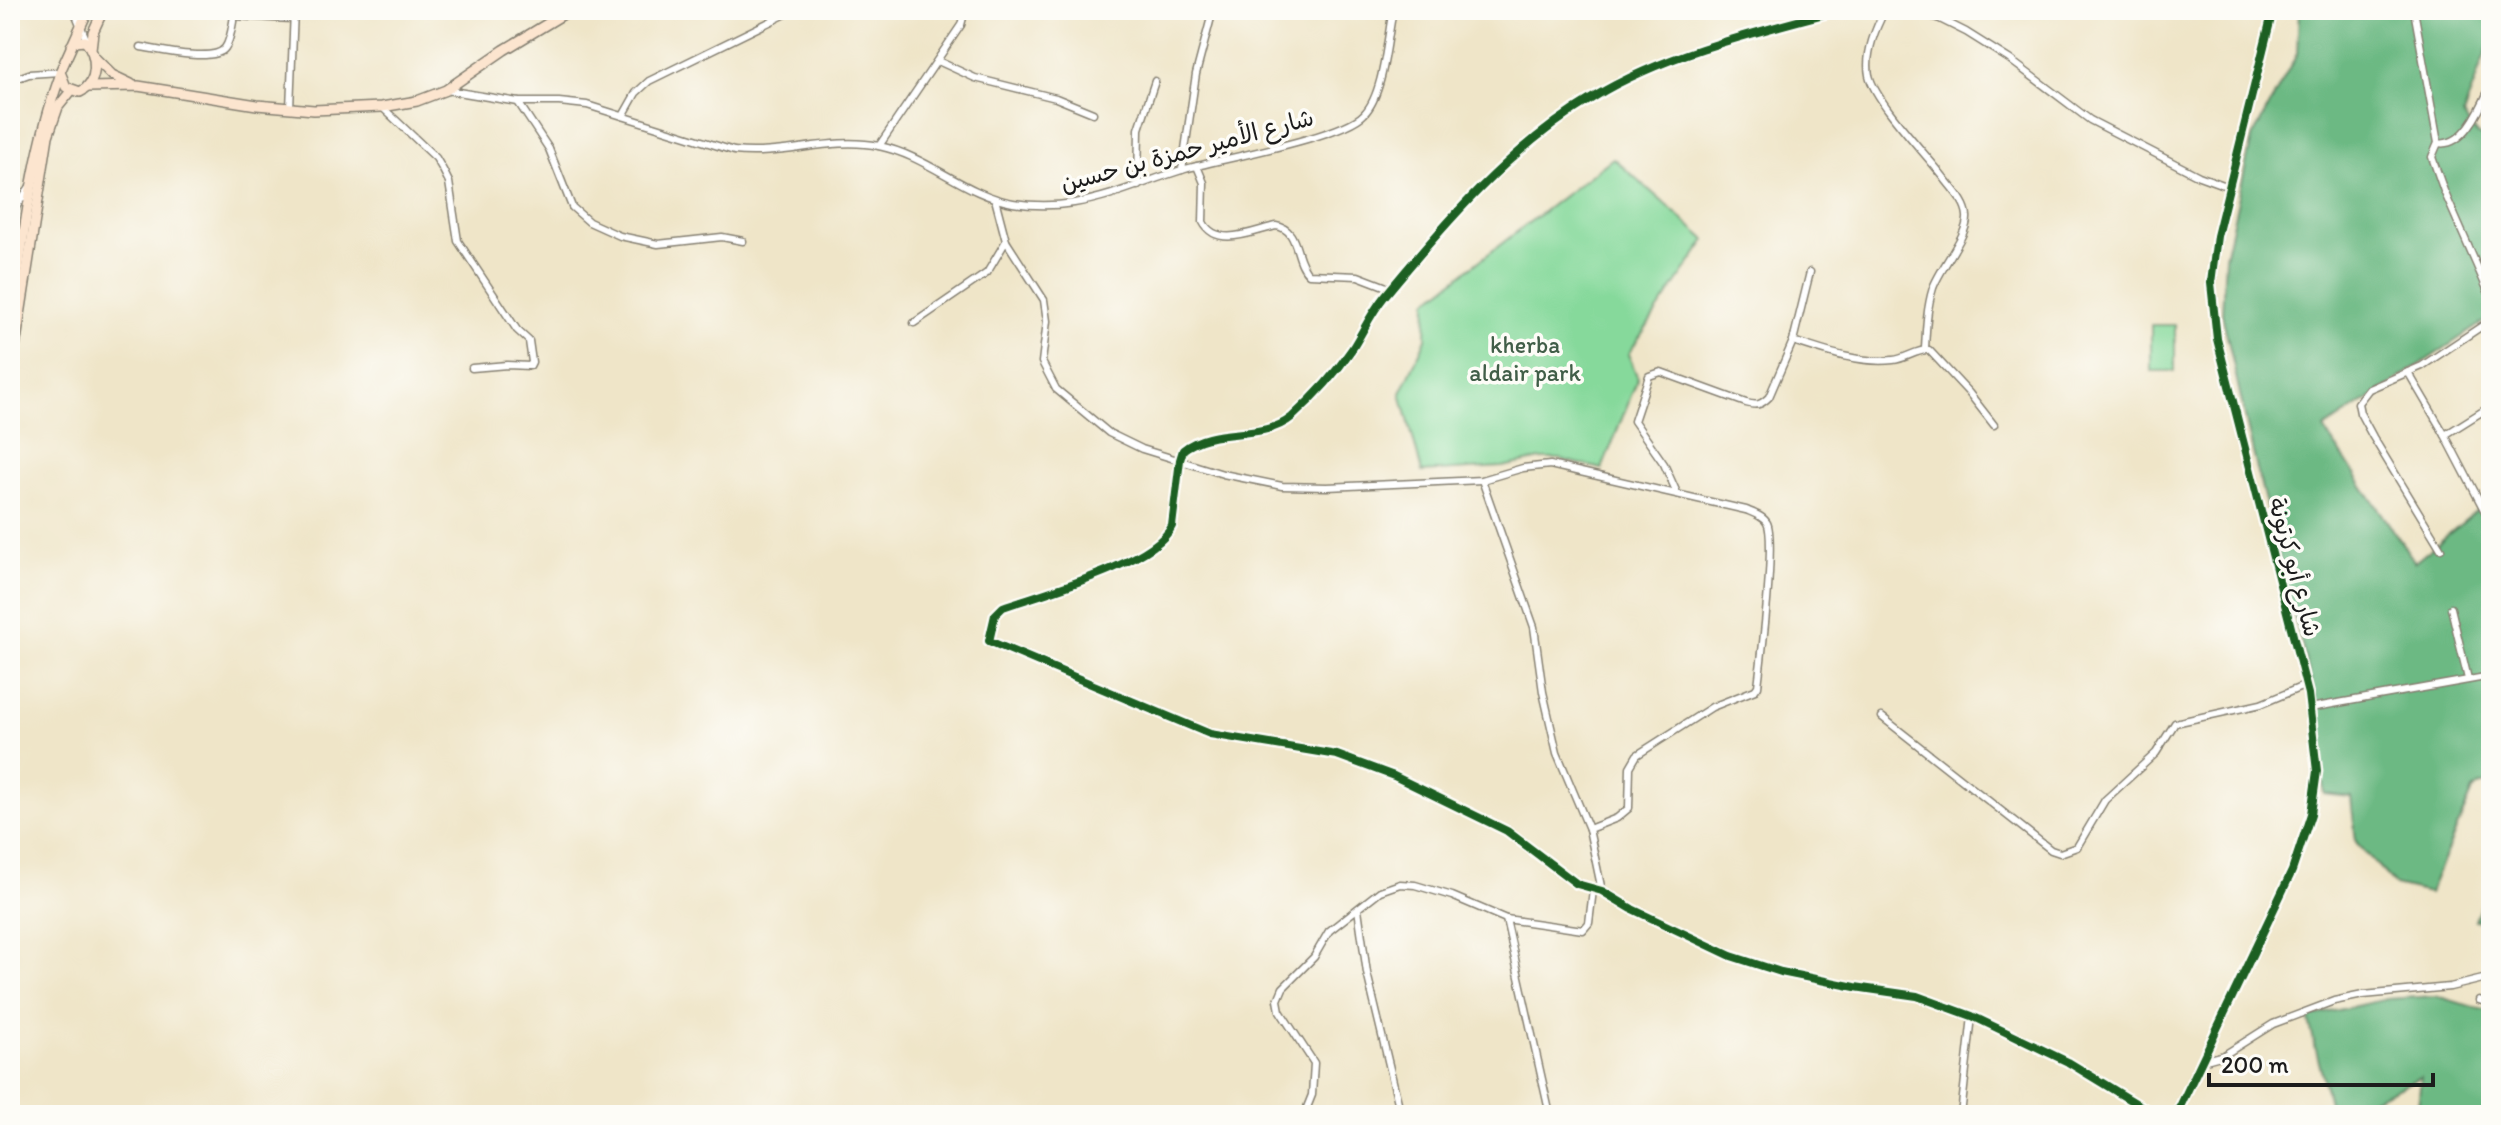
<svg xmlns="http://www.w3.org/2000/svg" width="2501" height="1125" font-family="Itim,'Playpen Sans Arabic',sans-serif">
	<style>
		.green { fill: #86d99b; stroke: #517a5c; stroke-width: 2 }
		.forest { fill: #6cb983; stroke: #446a50; stroke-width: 2 }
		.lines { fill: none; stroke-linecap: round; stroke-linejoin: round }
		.street-casing { stroke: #868072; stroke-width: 9 }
		.secondary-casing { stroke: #868072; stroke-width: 12 }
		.street { stroke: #fff; stroke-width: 6 }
		.secondary { stroke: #fce5cf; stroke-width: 9 }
		.cycleway-casing { stroke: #fdfcf7; stroke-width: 13 }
		.cycleway { stroke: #1b5e20; stroke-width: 8 }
		.labels { text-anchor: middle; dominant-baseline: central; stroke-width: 7; stroke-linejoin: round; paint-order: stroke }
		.street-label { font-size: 24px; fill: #1c1c1c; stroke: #fdfcf7 }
		.park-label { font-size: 24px; fill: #415e48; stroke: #fdfcf7 }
	</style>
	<rect width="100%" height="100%" fill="#fdfcf7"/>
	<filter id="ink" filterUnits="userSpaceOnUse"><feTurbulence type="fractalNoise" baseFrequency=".0125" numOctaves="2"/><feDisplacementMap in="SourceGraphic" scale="16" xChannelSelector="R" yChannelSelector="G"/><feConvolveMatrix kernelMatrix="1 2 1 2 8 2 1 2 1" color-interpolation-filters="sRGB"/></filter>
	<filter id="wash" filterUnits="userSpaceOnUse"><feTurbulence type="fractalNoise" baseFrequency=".006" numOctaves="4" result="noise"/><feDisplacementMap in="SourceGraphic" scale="32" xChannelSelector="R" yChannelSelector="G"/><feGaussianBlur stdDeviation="1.8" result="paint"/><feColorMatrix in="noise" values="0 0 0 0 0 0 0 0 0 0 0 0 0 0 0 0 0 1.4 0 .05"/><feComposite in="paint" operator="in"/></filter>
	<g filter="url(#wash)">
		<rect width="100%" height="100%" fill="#efe5c8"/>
		<g class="green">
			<path d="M1613,158L1706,240L1628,354L1638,378L1602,469L1559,459H1541L1502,467L1422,472L1401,393L1426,339L1427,301Z"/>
			<rect x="2151" y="325" width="24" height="46"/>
		</g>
		<g class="forest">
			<path d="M2299,10H2491V38L2463,115L2476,134L2491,142V317L2324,429L2415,562L2491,499V784L2481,785L2473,790L2429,893L2395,885L2356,842L2351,797L2324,794L2315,697L2257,470L2222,314L2225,257L2252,138L2297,54Z"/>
			<path d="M2491,876V922L2475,920Z"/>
			<path d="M2436,996L2491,1012V1115H2417L2421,1077L2339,1115H2332L2308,1017L2386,999Z"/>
		</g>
	</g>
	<g filter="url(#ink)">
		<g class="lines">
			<g class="street-casing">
				<g id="street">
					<path d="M74,10L88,44"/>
					<path d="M235,10L234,16L292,19"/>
					<path d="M1839,10C1760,31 1664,54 1594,97C1511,146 1445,223 1384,297C1371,313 1363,332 1352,349C1336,373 1313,398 1292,417C1262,442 1214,425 1183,450L1180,460L1172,526C1155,563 1043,593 1003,607L995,615L989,641L1210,734L1337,755L1394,776L1507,831L1577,884L1602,891L1632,909L1731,956L1781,972L1855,987L1917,996L1972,1016L2068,1062L2155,1115"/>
					<path d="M1885,10C1875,29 1865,54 1869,75C1875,102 1927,155 1945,179C1953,190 1966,202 1967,216C1969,234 1940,268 1933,288C1927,307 1926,328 1925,349"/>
					<path d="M1912,10L1940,19L1966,32L2009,59L2090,120L2199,176L2229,187"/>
					<path d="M2414,10L2438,143C2465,148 2482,105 2491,85"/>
					<path d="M141,47C159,50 214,63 225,48C231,40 232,26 234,16"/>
					<path d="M938,61L975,78L1056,98L1093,113"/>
					<path d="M10,81L29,74L60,72"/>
					<path d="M446,90L518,102H559L587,105L734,151C783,157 830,136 879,146C928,156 965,195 1013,203C1033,206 1055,206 1074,203C1113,197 1148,180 1185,169C1221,159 1343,137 1364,114C1384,94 1387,38 1393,10"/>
					<path d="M518,102L549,149L572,207L589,222L620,236L658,244L722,237L743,241"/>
					<path d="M382,107L436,158L443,170L449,182L458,241L517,330L529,341L532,362L530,366L507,365L472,368"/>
					<path d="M290,108L294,10"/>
					<path d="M623,116L636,93L649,81L794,10"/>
					<path d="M2438,143L2432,157L2444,191L2491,298"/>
					<path d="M879,146L961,25L965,10"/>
					<path d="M1197,166L1204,183L1203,222C1217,249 1253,231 1276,226C1300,229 1294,261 1309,274L1358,276L1392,289"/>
					<path d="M1182,170L1196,74L1213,10"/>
					<path d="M1138,186L1139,129L1155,81"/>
					<path d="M10,216L31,185"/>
					<path d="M10,233L23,237"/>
					<path d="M1006,241L1044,300L1047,321L1042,362L1056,389L1109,433L1142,449L1223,474L1282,486L1327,487L1482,480L1523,468L1550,465L1746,510C1753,513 1763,516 1767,523C1776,539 1761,662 1758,686L1755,690L1712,707L1637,755L1630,767L1629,808L1617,818L1589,829"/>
					<path d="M914,323L987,273L1006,241L995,199"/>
					<path d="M1793,341C1824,351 1860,364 1893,360C1906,359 1917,349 1929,350L1969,393L1994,425"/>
					<path d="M2408,372L2445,435L2491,523"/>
					<path d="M2445,435L2491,406"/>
					<path d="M1482,480L1534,627L1543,692L1557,753L1589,829L1602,891"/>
					<path d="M1677,493L1664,464L1634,421L1649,376L1661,372L1746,403C1757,406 1761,405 1769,397L1793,341L1810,272"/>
					<path d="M2441,549L2373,437L2360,413L2358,403L2369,389L2422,366L2491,320"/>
					<path d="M2451,608L2468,679"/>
					<path d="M2310,708L2491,676"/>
					<path d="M1882,717L2051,850L2060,853L2077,847L2105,800L2156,753L2175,723L2261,704L2306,685"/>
					<path d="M1358,909L1367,973L1401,1115"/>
					<path d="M2479,1000L2491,1004"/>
					<path d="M2202,1061L2224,1055L2273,1024L2334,1001L2363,995L2450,987L2491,977"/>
					<path d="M1304,1115L1312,1095L1314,1063L1280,1011L1278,1000L1283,988L1314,957L1329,931L1380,891L1400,884L1415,885L1452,896L1506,919"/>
					<path d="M1550,1115L1506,919L1583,930L1589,923L1593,890"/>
					<path d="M1961,1115L1972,1016"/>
					<path d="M2176,1115L2292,871L2311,814L2317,771L2308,694L2217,339L2211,283L2217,236L2273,10"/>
				</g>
			</g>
			<g class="secondary-casing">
				<g id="secondary">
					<path d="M71,46L74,42L85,41C98,55 99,83 80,92L66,87L60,72L88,10"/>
					<path d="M91,49L93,32L103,10"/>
					<path d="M95,58L112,75L131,84"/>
					<path d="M89,87L138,86L257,105L314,110L382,107L417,101L446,90L504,50L570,10"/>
					<path d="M10,327C23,243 31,156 60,76"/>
					<path d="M10,379L48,136L58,107L71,91"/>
				</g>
			</g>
			<use href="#street" class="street"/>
			<use href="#secondary" class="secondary"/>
			<g class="cycleway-casing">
				<g id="cycleway">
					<path d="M1839,10C1760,31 1664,54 1594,97C1511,146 1445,223 1384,297C1371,313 1363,332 1352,349C1336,373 1313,398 1292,417C1262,442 1214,425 1183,450L1180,460L1172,526C1155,563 1043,593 1003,607L995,615L989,641L1210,734L1337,755L1394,776L1507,831L1577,884L1602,891L1632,909L1731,956L1781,972L1855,987L1917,996L1972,1016L2068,1062L2155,1115"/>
					<path d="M2176,1115L2292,871L2311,814L2317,771L2308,694L2217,339L2211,283L2217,236L2273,10"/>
				</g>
			</g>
			<use href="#cycleway" class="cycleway"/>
		</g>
	</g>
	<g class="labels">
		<g class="street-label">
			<text transform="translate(1187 150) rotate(-15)">شارع الأمير حمزة بن حسين</text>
			<text transform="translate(2295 567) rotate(75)">شارع أبو كرتونة</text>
		</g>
		<g class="park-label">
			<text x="1525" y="344">kherba<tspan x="1525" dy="28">aldair park</tspan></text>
		</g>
	</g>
	<rect width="2501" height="1125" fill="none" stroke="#fdfcf7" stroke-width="40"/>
	<path d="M2209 1073v12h224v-12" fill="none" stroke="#1c1c1c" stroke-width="4"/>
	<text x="2221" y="1073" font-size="24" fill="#1c1c1c" stroke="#fdfcf7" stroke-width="6" paint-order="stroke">200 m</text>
</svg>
